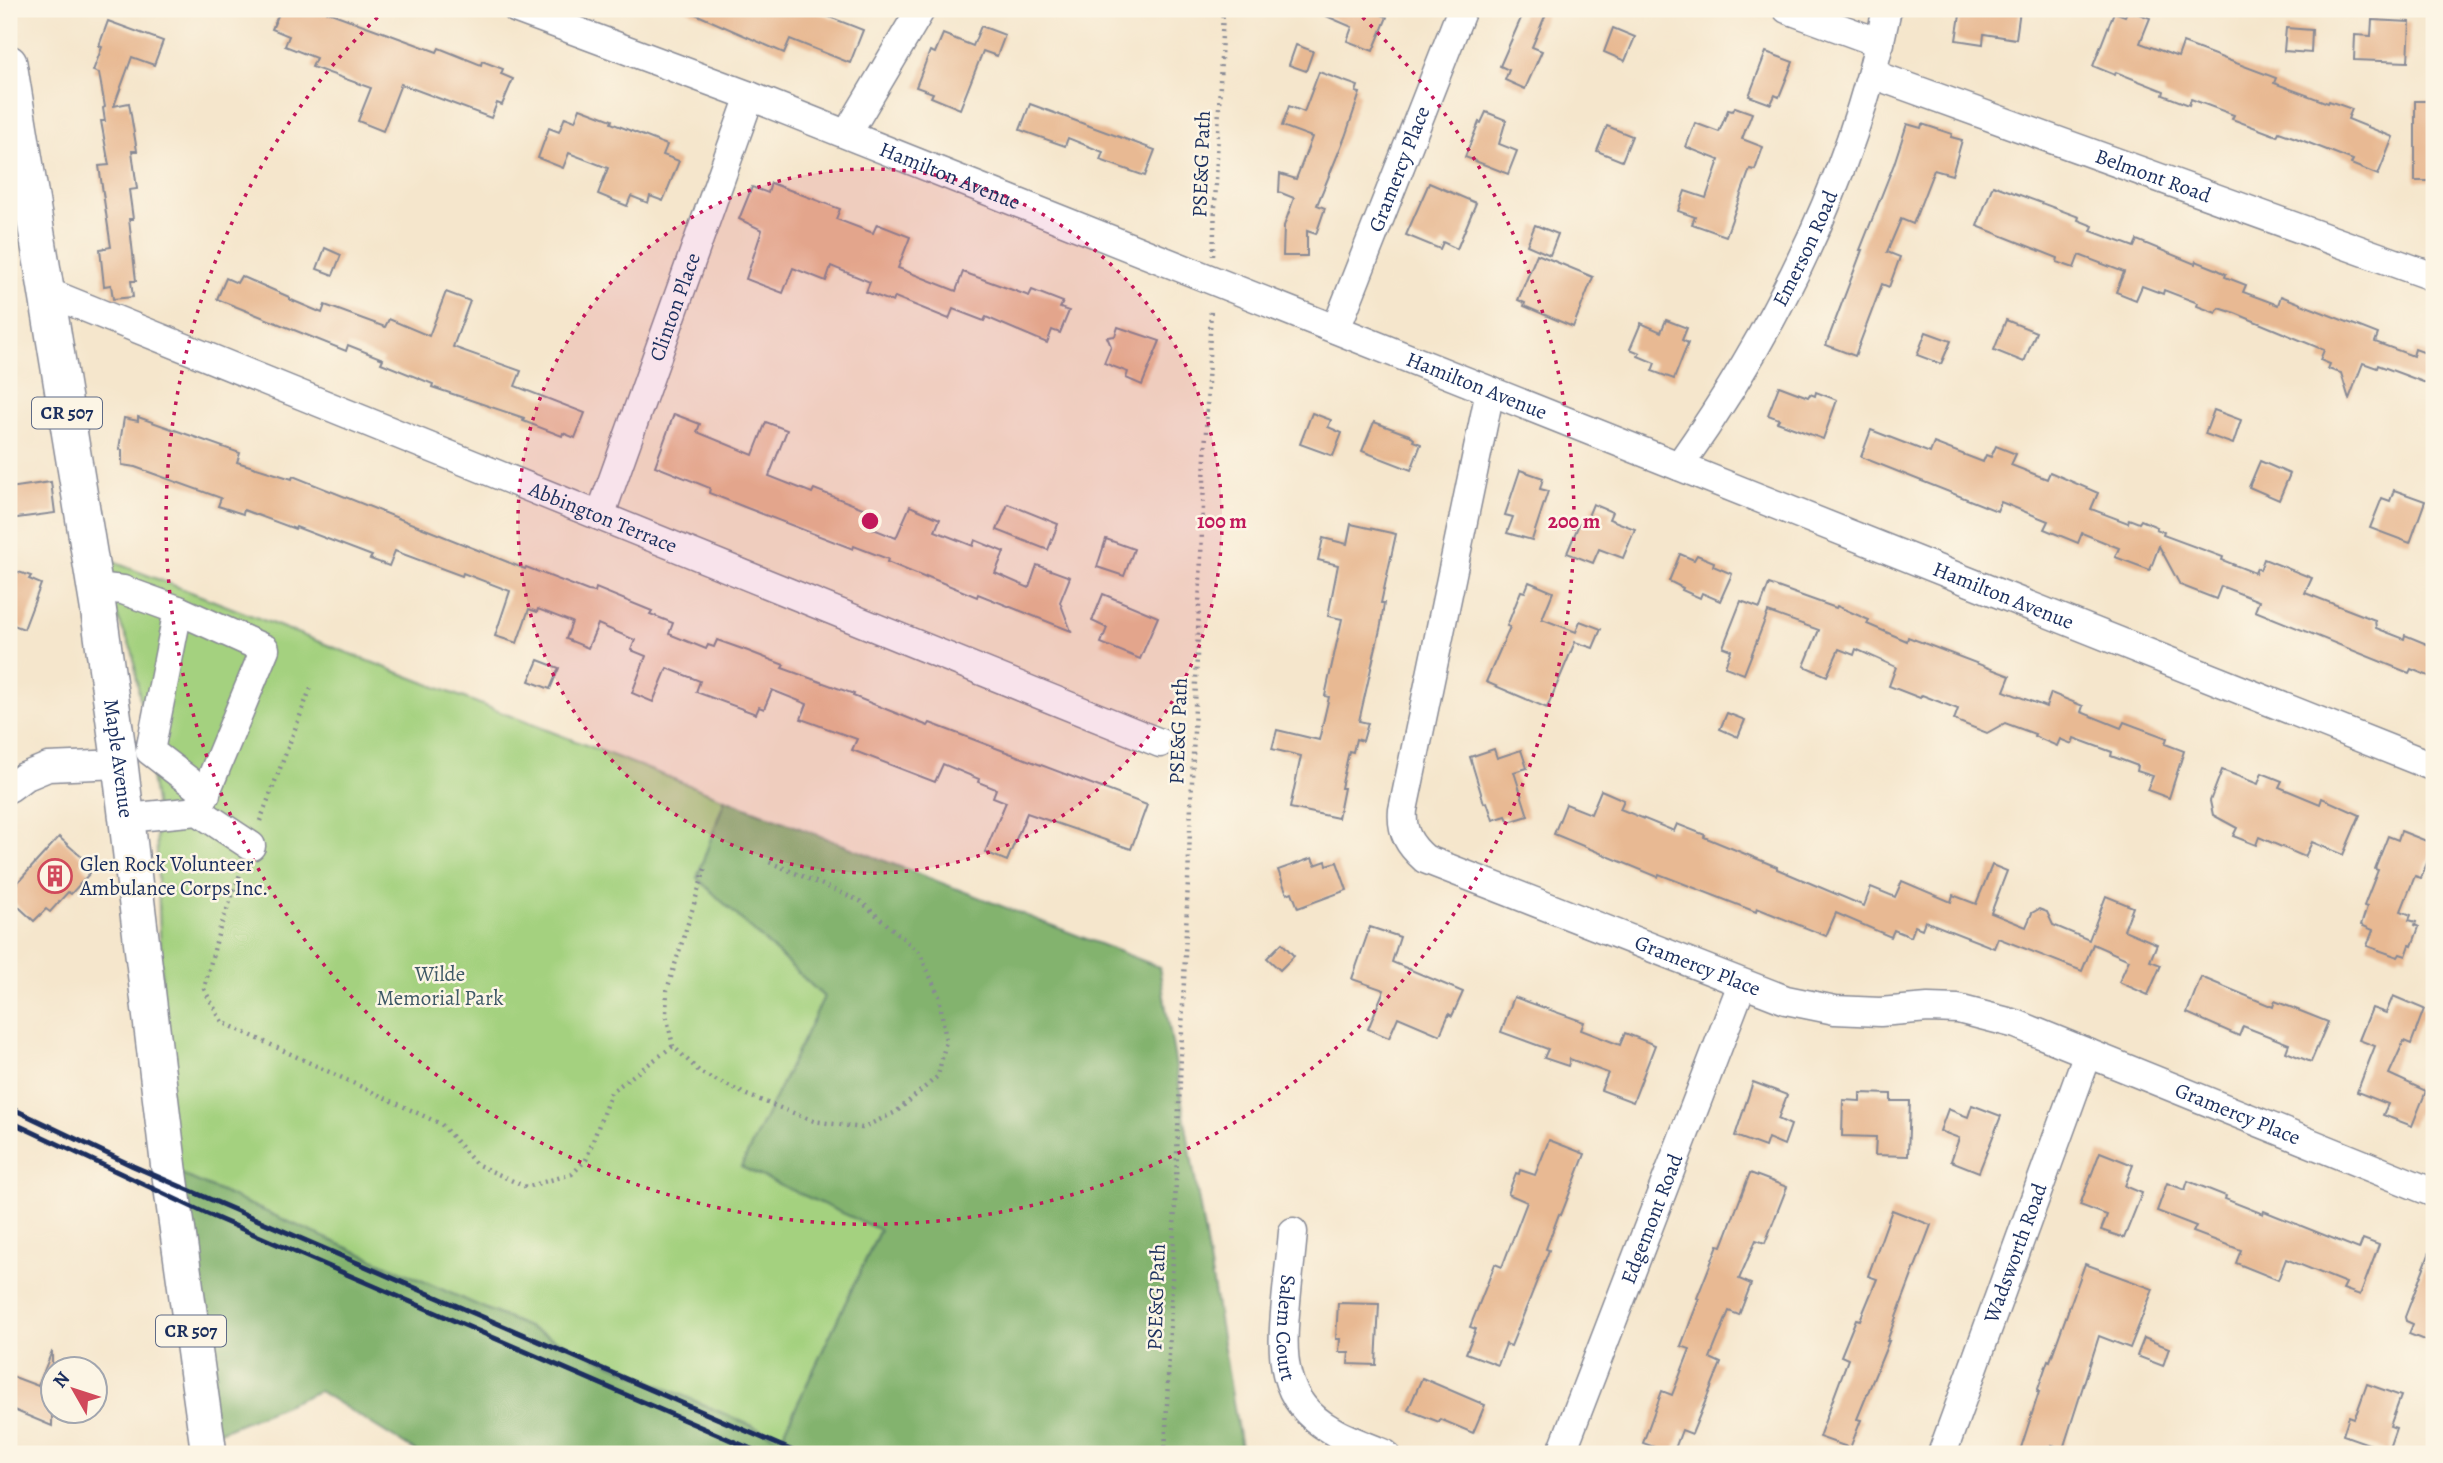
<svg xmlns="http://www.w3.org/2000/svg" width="2443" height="1463" font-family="Alegreya,serif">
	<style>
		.green { fill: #a4d17f; stroke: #60806e; stroke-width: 2 }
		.forest { fill: #83b36e; stroke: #4f7166; stroke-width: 2 }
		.building { fill: #e8b993 }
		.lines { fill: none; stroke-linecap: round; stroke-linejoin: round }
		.minor-casing { stroke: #888a95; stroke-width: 31 }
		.major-casing { stroke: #888a95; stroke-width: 38 }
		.path { stroke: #888a95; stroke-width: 4.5; stroke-dasharray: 2 5; stroke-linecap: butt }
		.minor { stroke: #fff; stroke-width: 28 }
		.major { stroke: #fff; stroke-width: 35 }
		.rail { stroke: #1b2f5e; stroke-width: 5 }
		.ring { fill: none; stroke: #c2185b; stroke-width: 3.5; stroke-dasharray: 3.5 7 }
		.labels { text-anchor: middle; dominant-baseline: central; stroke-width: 5; stroke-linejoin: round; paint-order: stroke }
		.shield { fill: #fcf5e5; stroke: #5e6a86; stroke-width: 2 }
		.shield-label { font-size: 19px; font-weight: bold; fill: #1b2f5e }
		.street-label { font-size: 21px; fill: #1b2f5e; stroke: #fcf5e5 }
		.poi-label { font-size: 21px; fill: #1b2f5e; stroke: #fcf5e5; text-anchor: start }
		.park-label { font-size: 21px; fill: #3d5866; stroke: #fcf5e5 }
		.centre { fill: #c2185b; stroke: #fcf5e5; stroke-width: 3.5 }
		.ring-label { font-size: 21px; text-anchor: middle; font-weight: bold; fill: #c2185b; stroke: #fcf5e5; stroke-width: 5; stroke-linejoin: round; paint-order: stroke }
	</style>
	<rect width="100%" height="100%" fill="#fcf5e5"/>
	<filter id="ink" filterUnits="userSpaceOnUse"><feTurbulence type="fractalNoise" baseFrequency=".0143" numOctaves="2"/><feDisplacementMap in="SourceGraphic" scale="14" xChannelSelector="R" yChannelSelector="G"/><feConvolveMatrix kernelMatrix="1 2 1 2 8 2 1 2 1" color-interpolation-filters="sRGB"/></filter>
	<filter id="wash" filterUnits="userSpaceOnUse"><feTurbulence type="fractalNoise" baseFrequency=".00686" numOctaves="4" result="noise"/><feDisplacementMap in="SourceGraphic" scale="28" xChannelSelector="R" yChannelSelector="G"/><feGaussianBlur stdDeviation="1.57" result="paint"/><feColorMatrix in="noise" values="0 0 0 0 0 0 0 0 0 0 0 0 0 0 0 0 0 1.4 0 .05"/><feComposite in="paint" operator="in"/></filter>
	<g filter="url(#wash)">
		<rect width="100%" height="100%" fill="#f5e6cc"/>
		<path class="green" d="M90,553L725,799L697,878L824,997L741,1167L880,1229L781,1439L169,1169L155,803L133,653Z"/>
		<path class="forest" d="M725,799L1159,967L1242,1454H420L319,1391L207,1437L169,1169L781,1439L880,1230L741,1167L824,997L697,878Z"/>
		<g id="blocks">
			<g class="building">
				<path d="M281,9H320L437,52L439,48L481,65L482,61L503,69L501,74L513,79L502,105L497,103L491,118L401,84L383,131L358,121L371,88L312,67L316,58L285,46L289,36L272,29Z"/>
				<path d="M684,9H809L863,30L850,63L790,39L784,53Z"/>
				<path d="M1310,9H1368L1387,17L1373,51L1347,41L1352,27Z"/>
				<path d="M1525,9H1548L1532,47L1542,51L1525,89L1505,80L1509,70L1500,66Z"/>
				<path d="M1961,9L2020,10L2016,39L1984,34L1983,44L1956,40Z"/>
				<path d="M2128,10L2150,18L2140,43L2178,57L2183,43L2276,78L2274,83L2328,103L2329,101L2352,109L2348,119L2393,137L2378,175L2351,164L2353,160L2296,138L2279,132L2277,136L2232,119L2234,115L2191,99L2189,105L2163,95L2164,91L2116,72L2115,75L2093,66L2114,12L2125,16Z"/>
				<path d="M2372,20L2410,22L2408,62L2354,60L2355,35L2371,36Z"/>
				<path d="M108,21L163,41L154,65L132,57L114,106L129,103L137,151H132L137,189L129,190L133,219H129L136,281H131L133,297L113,299L111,285L104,286L100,249L111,247L99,166L109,165L101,121H105L103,108L105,107L99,73L93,71L102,47L99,46Z"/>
				<path d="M981,26L1005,35L997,56L983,51L960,109L931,97L933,93L916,87L930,51L935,53L943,34L973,46Z"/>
				<path d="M1613,28L1635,37L1625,61L1604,52Z"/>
				<path d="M2286,28L2312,30L2311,53L2284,51Z"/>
				<path d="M1296,45L1313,51L1306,71L1289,65Z"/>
				<path d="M1766,52L1793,62L1779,97L1775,95L1771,104L1749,96Z"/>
				<path d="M1319,72L1358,86L1356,92L1360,93L1345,137L1317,205L1325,208L1316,234L1307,231V256H1283L1284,226L1294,198L1279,192L1280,174L1296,179L1312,137L1282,126L1289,106L1304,112Z"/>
				<path d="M2415,101H2433L2434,181H2415Z"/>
				<path d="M1030,104L1155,150L1145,176L1100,160L1103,152L1068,138L1065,146L1020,130Z"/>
				<path d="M1735,107L1752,113L1742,139L1763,147L1755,170L1750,169L1726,236L1692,224L1695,217L1678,211L1685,191L1706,198L1719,160L1686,147L1695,123L1719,132L1728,110L1733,111Z"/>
				<path d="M580,108L612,120L611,123L667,145L663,155L679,161L663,201L650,196L648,203L631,196L627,206L598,194L608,168L569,153L563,168L538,158L549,128L559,132L565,117L575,121Z"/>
				<path d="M1486,112L1506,120L1499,144L1517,151L1508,174L1465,157L1479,122L1481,123Z"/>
				<path d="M1907,124L1921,128L1922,124L1952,134L1951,137L1962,140L1952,175L1934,170L1913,224L1901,219L1887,252L1900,257L1889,287L1882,284L1855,356L1826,345L1862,250H1860L1894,164Z"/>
				<path d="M1607,126L1632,136L1622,161L1597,151Z"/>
				<path d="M771,183L840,209L836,219L873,233L877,224L910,237L898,268L956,291L963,272L1029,296L1032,290L1063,302L1060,308L1069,311L1060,333L1052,330L1047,343L986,317L984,321L953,309L949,319L895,297L893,302L866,292L870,282L831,266L826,281L793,268L783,293L746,279L762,230L739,219L752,187L768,193Z"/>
				<path d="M1429,183L1476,203L1457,249L1443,242L1440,249L1406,235Z"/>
				<path d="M1993,185L2079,217L2078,220L2093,226L2091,231L2134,247L2137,240L2195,264L2196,261L2216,269L2226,274L2225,277L2246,285L2243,292L2278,305L2281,296L2378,334L2375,342L2413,356L2415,349L2434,356V386L2378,365L2377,368L2363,363L2349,399L2341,373L2328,369L2330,364L2320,360L2324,350L2235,313L2219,308L2216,313L2197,306L2198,303L2164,290L2163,294L2142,286L2136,300L2116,292L2124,272L2079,255L2074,268L2057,262L2058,258L1977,226Z"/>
				<path d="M1535,225L1558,234L1550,255L1527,245Z"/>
				<path d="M325,248L341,255L333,275L317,269Z"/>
				<path d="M1537,254L1593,277L1573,327L1524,306L1525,303L1518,300Z"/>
				<path d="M241,276L289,297V299L322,313L325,305L385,327L389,319L429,336L446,292L470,301L453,347L521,371L515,386L585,413L575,438L563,433L562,436L523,421L524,418L432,387L433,384L381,363L383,359L348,345L346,351L217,299L226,278L237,283Z"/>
				<path d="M1666,320L1687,328L1682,340L1688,343L1674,379L1652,371L1655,363L1638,356L1640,353L1630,349L1641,323L1661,332Z"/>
				<path d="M2006,320L2036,332L2024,362L1994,350Z"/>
				<path d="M1118,327L1160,341L1142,385L1126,378L1128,372L1104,363L1111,346L1107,337L1115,336Z"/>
				<path d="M1926,332L1951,341L1941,364L1917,355Z"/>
				<path d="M1779,386L1808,397L1810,394L1815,396L1816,392L1837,400L1823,439L1777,422L1779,419L1768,415Z"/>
				<path d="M2214,410L2241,420L2233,444L2205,434Z"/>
				<path d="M1312,413L1331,420L1328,427L1342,433L1333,456L1300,444Z"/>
				<path d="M674,414L700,424L697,432L753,455L766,422L787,430L769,476L812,493L814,489L868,510L863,525L896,538L910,506L940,519L935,531L973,546L975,540L1004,552L995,573L1029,588L1037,565L1070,577L1060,602L1071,631L978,594L977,597L926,576V578L887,562L888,559L854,546L853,549L747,508L709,493L710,488L655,466Z"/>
				<path d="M138,417L240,453L237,462L292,479L293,476L525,569L526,567L588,591L595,592L596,588L652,611L650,614L673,623L669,634L706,649L708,645L714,647L717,640L748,651L784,665L782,668L854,694L853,696L928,726L930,723L943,728L1147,805L1131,849L1027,813L1007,861L985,852L1006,802L993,797L996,789L978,782L979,779L943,764L935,782L852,750L857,739L801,719L807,704L772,690L764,709L759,707L756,714L696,692L700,681L667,668L653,702L632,693L646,656L631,650L635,640L598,624L588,648L566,639L572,622L538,609L537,612L529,609L517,643L495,636L510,591L463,573L462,576L395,551L389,566L370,559L372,556L296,527L295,529L244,510L243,514L218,506L221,498L135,467L122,465V450L119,449L124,418L138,421Z"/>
				<path d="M1374,422L1409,435L1414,439L1413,441L1421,444L1411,470L1362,451Z"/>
				<path d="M1871,430L1930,453L1934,443L1983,462L1986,455L1991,457L1996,446L2016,454L2011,465L2047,479L2050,472L2098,493L2091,509L2128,523L2129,519L2139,523L2141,520L2157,527L2156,529L2164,532L2163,535L2223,557L2222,560L2255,573L2257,568L2260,570L2264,559L2312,578L2305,593L2375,620L2376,628L2404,639L2405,635L2434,647V678L2411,669L2409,673L2255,611L2259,601L2221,586L2216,599L2180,585L2159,546L2150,570L2115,557L2119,548L2082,533L2078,543L2044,529L2048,521L2001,502L1997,511L1861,457Z"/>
				<path d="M2260,461L2290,474L2279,500L2249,487Z"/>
				<path d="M1520,470L1543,478L1540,489L1548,491L1532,540L1507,533L1513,517L1505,515Z"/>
				<path d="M51,482L55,513L9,519V488Z"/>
				<path d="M2394,490L2425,501L2410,543L2370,528L2382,498L2390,501Z"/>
				<path d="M1008,504L1058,524L1048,550L997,530Z"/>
				<path d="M1593,504L1612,512L1609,519L1635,529L1623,558L1599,549L1593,563L1567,553L1579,524L1584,526Z"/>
				<path d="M1351,524L1396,534L1381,603H1384L1381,625L1359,721L1368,723L1363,741L1356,739L1353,752L1349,751L1341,788H1344L1338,818L1290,808L1301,756L1272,749L1277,730L1319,740L1329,697L1325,696L1342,619L1328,616L1338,565L1318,560L1323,538L1347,544Z"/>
				<path d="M1106,539L1134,549L1124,576L1097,567Z"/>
				<path d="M1680,554L1694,560L1697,555L1714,562L1713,566L1732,574L1720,601L1702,593L1700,598L1682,590L1683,588L1669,581Z"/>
				<path d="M9,569L31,576L29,579L41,584L24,629L11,624L9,628Z"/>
				<path d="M1529,582L1553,592L1542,619L1576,632L1580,621L1601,629L1593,648L1575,642L1547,708L1486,682L1510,627L1507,626L1521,591L1525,592Z"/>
				<path d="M1769,584L1836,608L1837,606L1869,620L1867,624L1907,641L1908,637L2010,676L2004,691L2046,707L2051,693L2083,706L2081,712L2121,728L2124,722L2167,738L2165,744L2184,751L2169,798L2147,790L2153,776L2137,771L2138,766L2111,756L2112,752L2074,738L2072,744L2060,739L2057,746L2034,736L2035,734L2005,723L1987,733L1954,720L1958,709L1922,695L1920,698L1889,686L1896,667L1856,649L1854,655L1839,649L1827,676L1804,666L1819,630L1768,612L1744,674L1725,667L1731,650L1723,647L1741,601L1760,608Z"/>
				<path d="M1103,594L1158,617L1140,659L1101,643L1107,628L1092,621Z"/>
				<path d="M538,660L559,668L550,689L529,681Z"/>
				<path d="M1727,713L1745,720L1738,737L1720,729Z"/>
				<path d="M1494,749L1497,758L1521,750L1527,768L1514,772L1528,816L1509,822L1506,816L1493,820L1487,802L1484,803L1470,757Z"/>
				<path d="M2222,770L2258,784L2262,773L2282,781L2279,787L2320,804L2322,798L2360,815L2343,855L2312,842L2305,857L2259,837L2256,845L2233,836L2237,828L2213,815L2210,801Z"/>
				<path d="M1601,790L1624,800L1620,809L1674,831L1677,824L1705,835L1704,837L1777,867V869L1864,906L1871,887L1895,897L1902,881L1951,902L1953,895L1976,904L1992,865L2007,871L1991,913L2026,927L2032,913L2039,909L2047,912L2053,925L2089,940L2106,896L2133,907L2124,930L2157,944L2150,961L2161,965L2148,995L2119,982L2129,960L2093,944L2082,971L1998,938L1994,948L1925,921L1922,929L1915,926L1911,937L1894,930L1891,937L1836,913L1826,936L1757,908L1756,912L1659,874L1658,877L1554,834L1566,804L1591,814Z"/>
				<path d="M2401,831L2434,844V846L2421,878L2415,876L2401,911L2411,915L2409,920L2416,922L2415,925L2419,927L2412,946L2410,945L2406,956L2400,954L2398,957L2367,946L2373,930L2361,925L2367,907L2364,906L2378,870L2375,869L2388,836L2398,840Z"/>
				<path d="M59,837L84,859L80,863L90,873L71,894L68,892L50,912L46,909L34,921L9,898V892Z"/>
				<path d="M1312,858L1315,865L1326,861L1327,865L1337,862L1347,890L1298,908L1292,892L1287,894L1278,870Z"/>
				<path d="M1370,927L1400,937L1392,962L1463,992L1452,1016L1449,1014L1440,1035L1398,1017L1389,1038L1368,1029L1384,990L1352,979Z"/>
				<path d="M1282,943L1294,956L1280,970L1267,958Z"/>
				<path d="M2201,977L2273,1007L2275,1001L2328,1022L2311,1062L2286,1052L2289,1044L2243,1026L2239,1036L2187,1013Z"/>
				<path d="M2393,996L2424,1009L2411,1044L2404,1041L2389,1074L2426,1091L2412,1126L2383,1115L2388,1104L2357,1092L2375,1046L2359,1040L2372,1008L2386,1013Z"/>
				<path d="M1514,997L1584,1022L1581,1030L1620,1045L1625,1033L1655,1045L1633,1102L1601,1090L1608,1073L1570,1059L1568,1066L1544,1058L1548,1049L1501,1032Z"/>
				<path d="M1753,1082L1787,1095L1778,1119L1791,1125L1784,1145L1768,1138L1765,1147L1735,1136Z"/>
				<path d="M1860,1093L1891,1094V1101H1910L1908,1156L1875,1155L1876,1137L1842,1136L1843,1100L1860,1101Z"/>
				<path d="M1972,1105L2001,1116L1979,1172L1951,1161L1959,1138L1940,1131L1948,1109L1968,1117Z"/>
				<path d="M1549,1140L1585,1154L1561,1215L1559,1214L1546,1249L1549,1250L1531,1296L1511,1346L1506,1344L1498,1365L1466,1353L1476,1329L1470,1327L1495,1264L1502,1267L1527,1202L1508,1194L1516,1173L1519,1174L1520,1170L1535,1175Z"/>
				<path d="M2100,1152L2133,1165L2125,1186L2142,1193L2124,1238L2101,1230L2107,1215L2080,1205Z"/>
				<path d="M1750,1173L1787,1187L1765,1243L1756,1240L1739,1279L1751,1284L1739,1315L1729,1311L1710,1358L1721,1363L1692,1434L1682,1430L1673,1454L1643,1443L1662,1391L1672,1395L1690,1349L1681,1346L1699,1299L1697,1298L1718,1245L1722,1246Z"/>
				<path d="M2188,1181L2226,1196L2225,1199L2263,1214L2264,1211L2359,1249L2363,1239L2379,1245L2360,1295L2343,1289L2346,1283L2286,1259L2278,1280L2236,1263L2241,1250L2193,1232L2196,1226L2157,1211L2167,1183L2185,1190Z"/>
				<path d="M1892,1210L1931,1225L1887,1341H1889L1857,1419L1861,1420L1850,1448L1819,1437L1848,1359L1841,1356L1856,1319L1860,1320L1877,1279L1868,1276Z"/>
				<path d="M2433,1244L2434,1245V1344L2409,1334L2413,1324L2406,1321L2405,1317Z"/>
				<path d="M2085,1264L2153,1289L2130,1348L2099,1336L2063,1449L2052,1445L2049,1454H2019L2039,1392H2037L2048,1360L2050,1361Z"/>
				<path d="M1338,1303L1379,1304L1376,1365L1348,1364L1349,1352H1339L1340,1339H1336Z"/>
				<path d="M2144,1338L2169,1348L2163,1366L2137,1356Z"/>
				<path d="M52,1351V1426L9,1408V1375L38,1386Z"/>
				<path d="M1422,1378L1485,1405L1473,1433L1440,1419L1439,1422L1408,1410Z"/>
				<path d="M2367,1384L2401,1396L2390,1426L2396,1428L2388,1451L2343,1435L2349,1416L2354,1418L2357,1412Z"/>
			</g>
		</g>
	</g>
	<g filter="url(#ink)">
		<use href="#blocks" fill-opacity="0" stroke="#888a95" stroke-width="2"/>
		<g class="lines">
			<g class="minor-casing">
				<g id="minor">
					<path id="s1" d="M517,9L750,96L2434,767"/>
					<path d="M1787,9L1880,43"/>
					<path id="s2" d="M1872,74L2434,277"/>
					<path d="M847,134L921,9"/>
					<path id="s3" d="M47,292L1160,743"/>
					<path id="s4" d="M1336,329L1462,9"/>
					<path id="s5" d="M1490,391L1403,810C1401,832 1409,845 1425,859L1786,1000L1835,1010L1880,1012L1928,1008L1958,1009L2016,1024L2434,1193"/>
					<path id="s6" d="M1679,466C1776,329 1853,174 1887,9"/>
					<path id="s7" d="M600,516L750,96"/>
					<path d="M95,587L123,590L178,610L265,649L198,811"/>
					<path d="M178,610L150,751L206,794"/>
					<path d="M9,788L24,777L48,767L120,764"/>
					<path d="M127,818L198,811L251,846"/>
					<path id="s8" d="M1293,1232C1291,1256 1288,1279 1286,1302C1281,1354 1279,1400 1331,1430C1347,1440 1367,1446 1385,1454"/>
					<path id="s9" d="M1561,1454L1742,984"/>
					<path id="s10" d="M1942,1454L2088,1053"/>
				</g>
			</g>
			<g class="major-casing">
				<g id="major">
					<path id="s11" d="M9,63L98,607L120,764L169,1169L209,1454"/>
				</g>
			</g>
			<g class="path">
				<path d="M1213,256L1223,9"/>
				<path d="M260,821L311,687"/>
				<path d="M242,869L219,931L204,989L222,1022L441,1124L476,1164L526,1187L572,1174L586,1160L611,1092L673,1046"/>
				<path d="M705,869L667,990L666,1014L673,1046L701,1073L747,1095L814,1121L862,1128L896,1112L938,1076L946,1041L939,996L919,952L860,901L767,861"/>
				<path d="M1165,1454L1211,307"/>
			</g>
			<use href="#minor" class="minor"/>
			<use href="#major" class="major"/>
			<g class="rail">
				<path d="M9,1107L133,1166L800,1454"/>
				<path d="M9,1121L205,1213L763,1454"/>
			</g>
		</g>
	</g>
	<circle cx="870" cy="521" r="352" fill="#c2185b" fill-opacity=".12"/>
	<g class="ring">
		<circle cx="870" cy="521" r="352"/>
		<path d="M1355 10A704 704 0 1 1 385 10"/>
	</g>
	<defs>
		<g id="building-ring" transform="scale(1.75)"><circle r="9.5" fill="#fcf5e5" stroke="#d1495b" stroke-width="1.5"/><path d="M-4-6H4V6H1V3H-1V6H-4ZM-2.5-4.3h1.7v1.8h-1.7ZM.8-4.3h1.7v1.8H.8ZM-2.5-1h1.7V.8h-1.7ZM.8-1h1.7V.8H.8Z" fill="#d1495b"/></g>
	</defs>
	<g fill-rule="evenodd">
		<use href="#building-ring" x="55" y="876"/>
	</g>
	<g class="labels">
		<g class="shield">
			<rect x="32" y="397.5" width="70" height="31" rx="5"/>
			<rect x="156" y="1315.5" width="70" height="31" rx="5"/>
		</g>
		<g class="shield-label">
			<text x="67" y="413">CR 507</text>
			<text x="191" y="1331">CR 507</text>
		</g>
		<g class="street-label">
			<text transform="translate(1201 164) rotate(-88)">PSE&amp;G Path</text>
			<text stroke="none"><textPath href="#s4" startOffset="172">Gramercy Place</textPath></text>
			<text stroke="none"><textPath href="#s1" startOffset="464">Hamilton Avenue</textPath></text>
			<text stroke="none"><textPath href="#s2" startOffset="299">Belmont Road</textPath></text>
			<text stroke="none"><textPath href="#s6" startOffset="252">Emerson Road</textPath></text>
			<text stroke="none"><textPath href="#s7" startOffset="222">Clinton Place</textPath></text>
			<text stroke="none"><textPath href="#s1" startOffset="1031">Hamilton Avenue</textPath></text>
			<text stroke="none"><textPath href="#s3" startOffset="600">Abbington Terrace</textPath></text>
			<text stroke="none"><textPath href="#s1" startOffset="1598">Hamilton Avenue</textPath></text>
			<text transform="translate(1178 731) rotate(-88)">PSE&amp;G Path</text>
			<text stroke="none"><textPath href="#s11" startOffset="704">Maple Avenue</textPath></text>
			<text stroke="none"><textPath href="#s5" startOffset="777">Gramercy Place</textPath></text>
			<text stroke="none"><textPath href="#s5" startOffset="1344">Gramercy Place</textPath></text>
			<text stroke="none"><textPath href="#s9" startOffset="252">Edgemont Road</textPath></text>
			<text stroke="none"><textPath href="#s10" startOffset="214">Wadsworth Road</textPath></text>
			<text transform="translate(1156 1297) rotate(-88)">PSE&amp;G Path</text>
			<text stroke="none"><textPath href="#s8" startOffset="96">Salem Court</textPath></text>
		</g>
		<g class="poi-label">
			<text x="80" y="864">Glen Rock Volunteer<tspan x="80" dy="24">Ambulance Corps Inc.</tspan></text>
		</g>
		<g class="park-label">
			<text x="440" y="974">Wilde<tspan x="440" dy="24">Memorial Park</tspan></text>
		</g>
	</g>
	<circle cx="870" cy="521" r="10" class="centre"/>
	<g class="ring-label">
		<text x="1222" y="528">100 m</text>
		<text x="1574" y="528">200 m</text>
	</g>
	<rect width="2443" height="1463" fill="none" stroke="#fcf5e5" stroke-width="35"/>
	<g transform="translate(74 1390) rotate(309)"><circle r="33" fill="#fcf5e5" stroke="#a2a6af" stroke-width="2"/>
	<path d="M0-5L12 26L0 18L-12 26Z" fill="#d1495b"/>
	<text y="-10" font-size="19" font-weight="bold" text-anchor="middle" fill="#1b2f5e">N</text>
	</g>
</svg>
